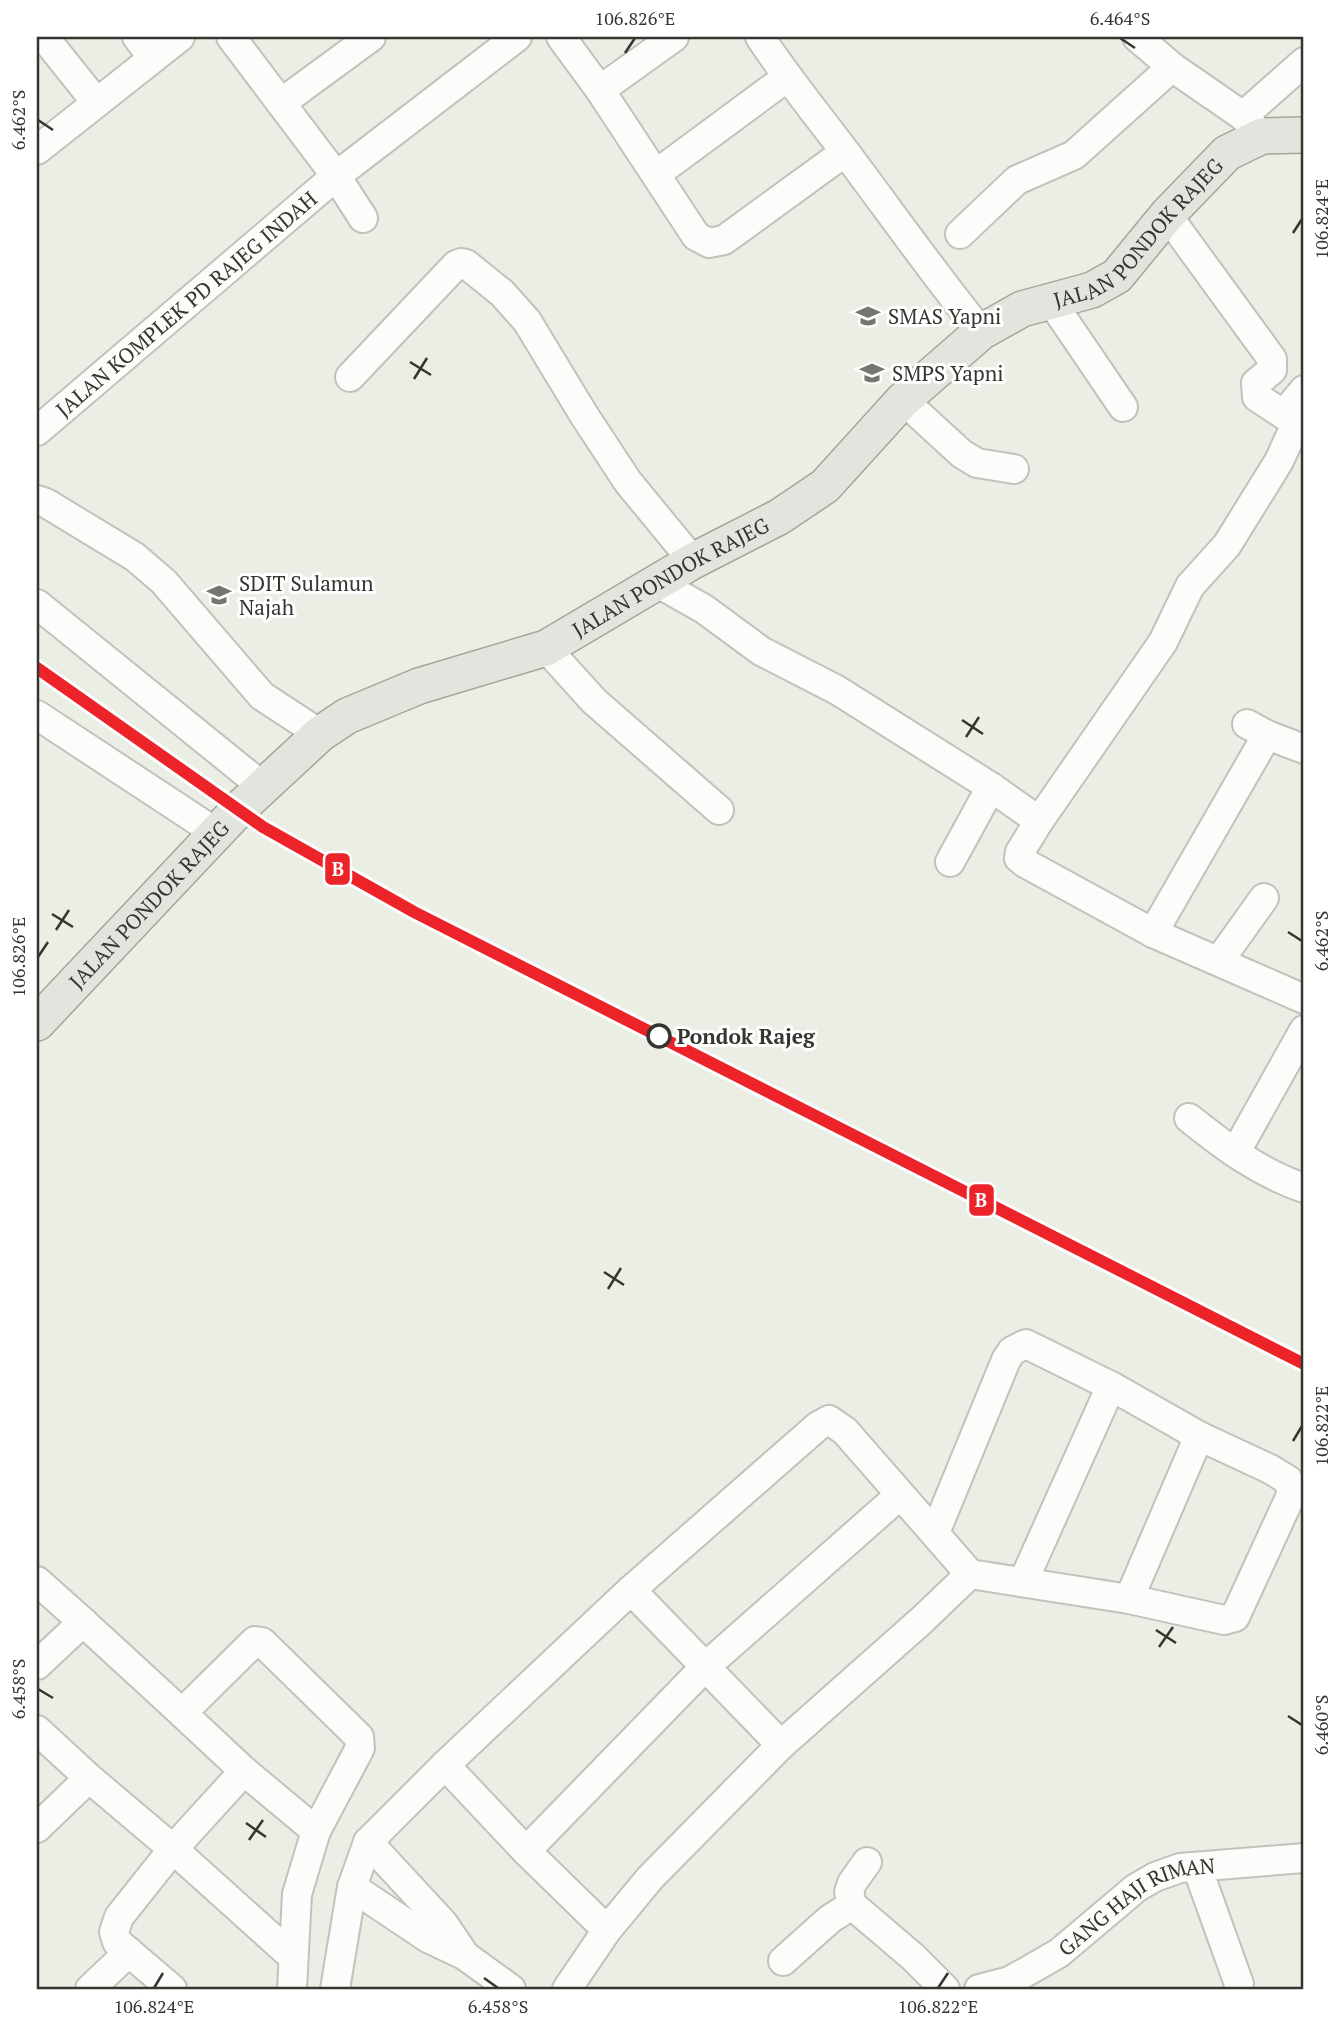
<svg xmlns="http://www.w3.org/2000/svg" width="1341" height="2026" font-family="'PT Serif',serif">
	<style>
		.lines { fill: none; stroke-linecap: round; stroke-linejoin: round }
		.minor-casing { stroke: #c0c3bc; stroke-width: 32 }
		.major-casing { stroke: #a2a799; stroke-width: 38 }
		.minor { stroke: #fcfcfb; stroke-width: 28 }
		.major { stroke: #e2e5de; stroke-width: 35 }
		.rail-1-casing { stroke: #fff; stroke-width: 18 }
		.rail-1 { stroke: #ec2329; stroke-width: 12 }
		.ticks { fill: none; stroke: #343630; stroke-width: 2.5 }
		.stop-dot { fill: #fff; stroke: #343630; stroke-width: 3.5 }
		.labels { text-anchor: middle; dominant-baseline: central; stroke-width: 6; stroke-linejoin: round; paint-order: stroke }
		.street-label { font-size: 21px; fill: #343630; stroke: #fff }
		.poi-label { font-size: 21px; fill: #343630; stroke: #fff; text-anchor: start }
		.stop-label { font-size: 21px; font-weight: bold; fill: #343630; stroke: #fff; text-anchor: start }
		.line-badge { stroke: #fff; stroke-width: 2.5 }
		.badge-label { font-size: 19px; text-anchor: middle; font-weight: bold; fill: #fff }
		.neatline { fill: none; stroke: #343630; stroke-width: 2.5 }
		.ticks-label { font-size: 18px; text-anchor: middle; fill: #343630 }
	</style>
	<rect width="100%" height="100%" fill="#eaeee4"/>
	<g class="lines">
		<g class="minor-casing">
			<g id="minor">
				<path d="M44,37L96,102"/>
				<path d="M137,37L153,58"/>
				<path d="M231,37L336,176L363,218"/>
				<path d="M561,37L600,90L696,236L709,243L724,240L845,152"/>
				<path d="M760,37C787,78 816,113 846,153C891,213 934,274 981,332"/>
				<path d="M1137,37L1172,67L1243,116L1262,136"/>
				<path d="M600,90L674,37"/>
				<path d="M281,103L371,37"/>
				<path d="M1243,116L1304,62"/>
				<path d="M37,150L180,37"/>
				<path d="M656,174L786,78"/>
				<path d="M1167,215L1272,359V370L1256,383L1257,397L1304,428"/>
				<path d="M960,234L1017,180L1074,155L1172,67"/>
				<path d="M1051,301L1123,407"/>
				<path d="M350,377L456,265L461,263L466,264L502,293L527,321L584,415L628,482L693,561"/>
				<path d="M903,400L962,454L977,463L1014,469"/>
				<path d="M1284,414L1304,390"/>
				<path id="s1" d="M37,431L336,176L517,37"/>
				<path d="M37,500L46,503L135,557L164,582L262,696L320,734"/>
				<path d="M658,583L704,609L761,651L837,690L991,787L1039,821L1020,852L1019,858L1025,863L1153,933L1304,999"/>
				<path d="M37,604L262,786"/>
				<path d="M546,648L594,701L719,810"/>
				<path d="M37,715L218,834"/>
				<path d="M1247,724L1267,735L1304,749"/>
				<path d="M1039,821L1163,642L1190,586L1227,545L1279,461L1297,422"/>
				<path d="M950,862L991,787"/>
				<path d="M1153,933L1267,735"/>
				<path d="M1219,961L1264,898"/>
				<path d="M1189,1118C1225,1147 1260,1173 1304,1188"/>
				<path d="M1243,1139L1304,1030"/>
				<path d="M37,1581L83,1622"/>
				<path d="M1023,1582L1111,1386"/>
				<path d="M631,1590L781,1745"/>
				<path d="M1129,1599L1199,1436"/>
				<path d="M37,1665L83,1622L182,1713L255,1641L262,1642L359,1737L360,1748L316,1831L297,1894L292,1989"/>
				<path d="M182,1713L244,1771L316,1831"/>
				<path d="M37,1730L89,1778L173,1849L119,1917L114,1932L117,1942L172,1989"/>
				<path d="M244,1771L173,1849L293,1957"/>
				<path d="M37,1828L89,1778"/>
				<path d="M368,1842L443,1923L464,1954"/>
				<path d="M526,1851L705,1667L900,1495"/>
				<path d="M867,1862L852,1883L849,1892L852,1905L913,1957L945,1989"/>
				<path d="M1197,1867L1239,1984"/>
				<path d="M352,1887L428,1938L464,1955L511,1989"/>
				<path d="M607,1930L526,1851L445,1765L631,1590L818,1426L829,1420L845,1431L970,1574L1129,1599L1224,1620L1235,1617L1292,1493L1288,1480L1270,1469L1199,1436L1111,1386L1026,1344L1012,1351L1006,1360L935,1533"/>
				<path d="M783,1961L830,1919L852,1905"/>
				<path d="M90,1989L129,1952"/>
				<path d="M335,1989L352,1887L368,1842L445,1765"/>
				<path d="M567,1989L607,1930L650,1878L781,1745L922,1620L970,1574"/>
				<path id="s2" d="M979,1989L1010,1981L1059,1953L1136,1888L1155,1877L1180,1868L1304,1858"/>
			</g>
		</g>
		<g class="major-casing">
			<g id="major">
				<path id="s3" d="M37,1023L238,810L320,734L347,716L419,686L546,648L693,561L779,517L825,486L903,400L981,332L1022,309L1092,290L1117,276L1167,215L1227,153L1262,136L1304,135"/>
			</g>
		</g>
		<use href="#minor" class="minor"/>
		<use href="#major" class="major"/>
		<g class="rail-1-casing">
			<path id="rail-1" d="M37,668L263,827L414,912L1304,1364"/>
		</g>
		<use href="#rail-1" class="rail-1"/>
	</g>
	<path class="ticks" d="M1120,38L1135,48M625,53L635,38M38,120L53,130M1293,233L1302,219M410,362L431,375M414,379L427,358M962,720L983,734M966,737L979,717M52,914L73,927M56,930L69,910M1288,932L1302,941M38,957L48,942M604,1272L624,1285M608,1289L621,1268M1293,1441L1302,1426M1156,1630L1176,1643M1159,1647L1173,1627M38,1689L53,1698M1288,1716L1302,1725M246,1823L266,1837M249,1840L263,1820M484,1978L498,1988M154,1988L163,1973M938,1988L948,1973"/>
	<defs>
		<g id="school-bare" transform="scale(1.89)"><path d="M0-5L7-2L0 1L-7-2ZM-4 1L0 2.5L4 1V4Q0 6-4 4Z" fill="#74766f" stroke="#fff" stroke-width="2.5" paint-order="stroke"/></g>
	</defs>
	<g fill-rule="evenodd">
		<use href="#school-bare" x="868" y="316"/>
		<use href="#school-bare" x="872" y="373"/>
		<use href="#school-bare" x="219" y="595"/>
	</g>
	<circle class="stop-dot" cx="659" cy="1036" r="11"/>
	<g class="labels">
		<g class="street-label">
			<text stroke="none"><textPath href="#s3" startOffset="1381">JALAN PONDOK RAJEG</textPath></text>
			<text stroke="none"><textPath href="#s1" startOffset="196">JALAN KOMPLEK PD RAJEG INDAH</textPath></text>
			<text stroke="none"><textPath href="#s3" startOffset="791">JALAN PONDOK RAJEG</textPath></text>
			<text stroke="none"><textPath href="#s3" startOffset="163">JALAN PONDOK RAJEG</textPath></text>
			<text stroke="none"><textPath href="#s2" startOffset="182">GANG HAJI RIMAN</textPath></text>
		</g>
		<g class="poi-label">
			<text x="888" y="316">SMAS Yapni</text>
			<text x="892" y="373">SMPS Yapni</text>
			<text x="239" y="583">SDIT Sulamun<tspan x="239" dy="24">Najah</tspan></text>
		</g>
		<g class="stop-label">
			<text x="677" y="1036">Pondok Rajeg</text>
		</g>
	</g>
	<g class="line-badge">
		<rect x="324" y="852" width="27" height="34" rx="7" fill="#ec2329"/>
		<rect x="968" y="1183" width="27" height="34" rx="7" fill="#ec2329"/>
	</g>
	<g class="badge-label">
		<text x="338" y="876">B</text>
		<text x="981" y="1207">B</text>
	</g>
	<rect width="1341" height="2026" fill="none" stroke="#ffffff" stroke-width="77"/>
	<rect x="38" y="38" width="1264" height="1950" class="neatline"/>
	<g class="ticks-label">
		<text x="635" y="25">106.826°E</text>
		<text x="1120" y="25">6.464°S</text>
		<text transform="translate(19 120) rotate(-90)" y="6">6.462°S</text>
		<text transform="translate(1322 219) rotate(-90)" y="6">106.824°E</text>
		<text transform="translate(1322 941) rotate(-90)" y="6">6.462°S</text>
		<text transform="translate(19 957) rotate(-90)" y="6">106.826°E</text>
		<text transform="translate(1322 1426) rotate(-90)" y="6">106.822°E</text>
		<text transform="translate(19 1689) rotate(-90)" y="6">6.458°S</text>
		<text transform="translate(1322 1725) rotate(-90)" y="6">6.460°S</text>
		<text x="154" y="2013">106.824°E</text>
		<text x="498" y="2013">6.458°S</text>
		<text x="938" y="2013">106.822°E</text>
	</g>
</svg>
